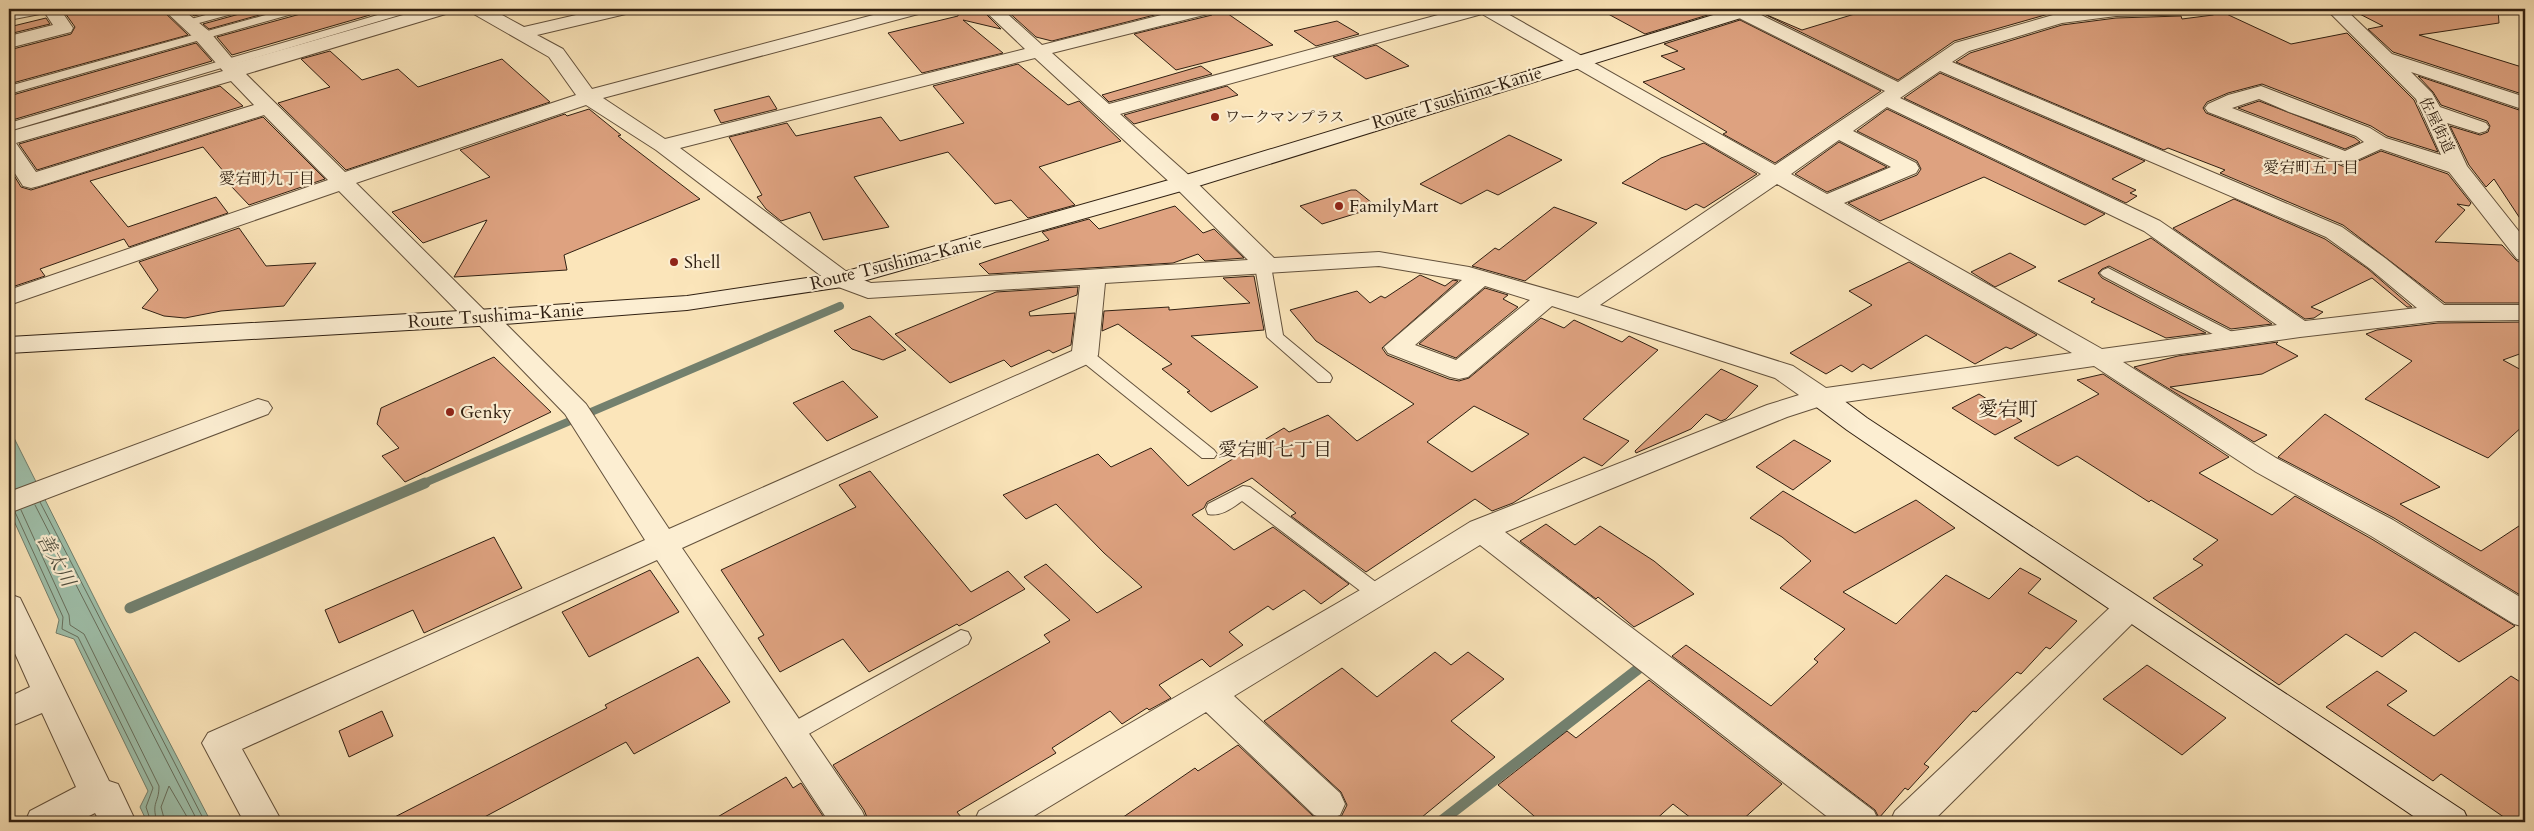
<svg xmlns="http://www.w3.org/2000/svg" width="2534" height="831" font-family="Cardo,'Noto Serif JP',serif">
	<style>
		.water { fill: #9fc0ab; stroke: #73806e }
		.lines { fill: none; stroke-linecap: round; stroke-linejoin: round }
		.shore { stroke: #68705e; stroke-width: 1 }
		.stream-far2 { stroke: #73806e; stroke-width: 6 }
		.stream-far1 { stroke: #73806e; stroke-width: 8 }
		.stream { stroke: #73806e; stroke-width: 11 }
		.building { fill: #dea280; stroke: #302012; fill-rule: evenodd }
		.lane-casing { stroke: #63513c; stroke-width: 2 }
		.street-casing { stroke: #63513c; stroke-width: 2 }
		.secondary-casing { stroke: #302012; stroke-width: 2 }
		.lane { fill: #fceed2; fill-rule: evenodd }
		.street { fill: #fceed2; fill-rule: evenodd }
		.secondary { fill: #fceed2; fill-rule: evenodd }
		.poi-dot { fill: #8f2418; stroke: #fceed2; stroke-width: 2 }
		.labels { text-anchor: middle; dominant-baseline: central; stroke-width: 4.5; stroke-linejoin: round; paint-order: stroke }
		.far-poi-label { font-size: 15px; fill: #302012; stroke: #fceed2; text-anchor: start }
		.far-street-label { font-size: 15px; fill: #302012; stroke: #fceed2 }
		.far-neighbourhood-label { font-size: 16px; fill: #302012; stroke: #fceed2 }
		.street-label { font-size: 18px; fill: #302012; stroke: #fceed2 }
		.poi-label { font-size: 18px; fill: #302012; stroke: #fceed2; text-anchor: start }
		.neighbourhood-label { font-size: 19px; fill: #302012; stroke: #fceed2 }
		.water-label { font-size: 19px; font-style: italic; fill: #515040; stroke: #fceed2 }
		.quarter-label { font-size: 20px; fill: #302012; stroke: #fceed2 }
	</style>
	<rect width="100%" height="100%" fill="#fbe5ba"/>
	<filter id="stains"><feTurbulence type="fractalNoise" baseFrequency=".004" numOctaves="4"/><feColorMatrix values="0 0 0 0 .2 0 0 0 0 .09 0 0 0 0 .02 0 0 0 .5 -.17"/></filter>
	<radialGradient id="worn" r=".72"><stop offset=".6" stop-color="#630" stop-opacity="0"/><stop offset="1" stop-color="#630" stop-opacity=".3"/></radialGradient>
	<path class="water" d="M9,428L105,619L211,822H147L140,807L148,791L74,639L56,633L59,620L9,510Z"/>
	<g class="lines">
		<g class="shore">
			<path d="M40,502L205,822"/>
			<path d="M35,505L198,822"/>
			<path d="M21,510L69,615L70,625L84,634L159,786C159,804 151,801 157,822"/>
			<path d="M15,512L63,617L62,629L78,637L153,788L146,807L151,822"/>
			<path d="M165,822L161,807L169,786L190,822"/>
		</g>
		<path class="stream-far2" d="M9,10L17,9"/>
		<path class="stream-far1" d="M422,484L840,306"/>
		<g class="stream">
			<path d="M130,608L425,483"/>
			<path d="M1440,822L1642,666"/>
		</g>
	</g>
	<g class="building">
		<path d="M82,9H161L188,35L9,84V50L71,34L75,27L65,13Z"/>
		<path d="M185,9H221L194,16Z"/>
		<path d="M247,9H281L209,29L203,24L243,13Z"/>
		<path d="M307,9H369L370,15L232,55L217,37L304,13Z"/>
		<path d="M959,9H981L1001,29L963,20L1003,53L922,73L888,33L958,16Z"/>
		<path d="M1005,9H1178L1052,41L1036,37Z"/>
		<path d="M1217,9H1221L1273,45L1176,70L1134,34L1212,15Z"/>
		<path d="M1599,9H1724V10L1645,34Z"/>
		<path d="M1871,9H2078L2059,11L1954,41L1898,80L1760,12L1802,30Z"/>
		<path d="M2350,9H2498L2499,23L2419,35L2525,68V95L2393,52L2368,29L2383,26Z"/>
		<path d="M2220,11L2291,44L2347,33L2414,100L2438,152L2387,136L2371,126L2262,84L2228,93L2207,102L2203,108L2206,113L2345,167L2381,151L2448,174L2471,203L2469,206L2457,204L2465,210L2435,242L2502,245L2516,260L2525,266V303H2445L2343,225L2220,173L2225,170L2168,148L2164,150L1956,62L1970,53L2062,25L2116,18L2181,16L2182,19L2213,15Z"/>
		<path d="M46,18L50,24L9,34V27Z"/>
		<path d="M1740,20L1881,91L1775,163L1723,134L1727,132L1643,82L1685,69L1661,56L1678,51L1664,44Z"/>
		<path d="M1337,21L1359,34L1316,46L1294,31Z"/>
		<path d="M196,43L212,61L9,121V96Z"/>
		<path d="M1376,45L1409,66L1366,79L1333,57Z"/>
		<path d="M330,51L362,80L398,69L418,87L502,59L550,102L346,170L278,103L330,87L301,59Z"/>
		<path d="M1018,64L1068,105L1079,101L1121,141L1039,167L1075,205L1028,218L1011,200L995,204L948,152L854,177L889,227L823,240L810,212L781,221L766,209L757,197L762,195L729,137L787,123L796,136L881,117L900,141L964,123L933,86Z"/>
		<path d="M1201,66L1212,74L1109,102L1102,95Z"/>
		<path d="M1940,73L2145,161L2112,179L2136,190L2130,193L2137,196L2126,203L1904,98Z"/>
		<path d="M2418,76L2525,112V226L2494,179L2486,187L2469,165L2450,126L2480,135L2488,132L2490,126L2487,121L2441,105L2433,92Z"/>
		<path d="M220,86L243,106L37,170L19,144Z"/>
		<path d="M1227,86L1238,95L1134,124L1124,115Z"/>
		<path d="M769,96L777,109L721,123L714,110Z"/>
		<path d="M2259,101L2355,138L2360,142L2345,149L2238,108Z"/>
		<path d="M589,109L621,135L618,136L700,199L564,255L567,270L454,277L487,220L423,243L392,212L490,177L460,150L565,114L567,116Z"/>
		<path d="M1887,109L2105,214L2085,225L1984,177L1880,221L1848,203L1917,175L1921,169L1917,161L1857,131Z"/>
		<path d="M263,117L325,179L249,205L231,186L235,185L203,147L90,181L128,227L216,197L228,213L129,247L124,239L40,269L45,276L9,288V167L21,187L31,190Z"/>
		<path d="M1509,135L1562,160L1498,195L1487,190L1461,204L1420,184Z"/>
		<path d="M1839,142L1887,167L1827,192L1795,174Z"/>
		<path d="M1704,143L1757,174L1704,208L1696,204L1686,210L1622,183L1661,158Z"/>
		<path d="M1351,190H1356L1377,207L1322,224L1300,206Z"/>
		<path d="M2234,199L2325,239L2368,269L2412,307H2407L2372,278L2311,307L2323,312L2314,318L2305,319L2173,228Z"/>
		<path d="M1175,206L1203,233L1214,229L1244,258L1205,261L1198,254L1173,263L989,274L979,264L1049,240L1042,232L1089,219L1099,229Z"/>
		<path d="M1554,207L1597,223L1525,281L1472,266L1495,248L1499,250Z"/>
		<path d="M239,228L266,266L316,263L284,306L221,311L185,318L164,316L142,308L158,290L139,262Z"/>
		<path d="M2151,238L2272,324L2231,329L2109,266L2102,269L2098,273L2102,278L2206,333L2166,338L2091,302L2095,299L2058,281Z"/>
		<path d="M2010,253L2036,267L1995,287L1971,272Z"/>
		<path d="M1909,262L2037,335L2011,349L2006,347L1975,364L1926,335L1871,369L1863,364L1852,372L1841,365L1826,374L1790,353L1872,305L1849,291Z"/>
		<path d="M1420,275L1445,286L1453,280L1458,281L1382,348L1387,355L1449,379L1459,381L1469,378L1541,318L1564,328L1574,320L1622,342L1629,336L1658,350L1583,419L1629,441L1602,466L1584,457L1513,503L1492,511L1475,499L1366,572L1291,516L1296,513L1252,478L1207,502L1204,508L1192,515L1234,550L1273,527L1349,584L1321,604L1304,590L1273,610L1268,606L1229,632L1243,645L1210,667L1202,659L1159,685L1171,698L1149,710L1147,708L1122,724L1110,711L1052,748L1056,753L957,812L965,822H869L864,810L833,765L1050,642L1044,635L1070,620L1024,577L1046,564L1097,613L1142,587L1104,553L1056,504L1026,519L1003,495L1098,454L1111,467L1151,448L1188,486L1284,428L1289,432L1328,415L1357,441L1414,404L1316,341L1290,310L1357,291L1370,303L1381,296L1385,298ZM1474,406L1529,434L1472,472L1427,442Z"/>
		<path d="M1254,276L1264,330L1191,336L1258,387L1211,412L1187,392L1190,391L1162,369L1172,364L1118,324L1102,331L1104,311L1169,307V310L1250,303L1223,278Z"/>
		<path d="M1078,287L1077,295L1029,312L1030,316L1075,313L1071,345L1053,353L1049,350L1011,367L1004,360L950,383L895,334L996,292Z"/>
		<path d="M1485,288L1508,295L1503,299L1518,307L1456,358L1419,344Z"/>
		<path d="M870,316L906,350L883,360L852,349L834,331Z"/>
		<path d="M2525,322V352L2503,360L2525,372V424L2488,458L2365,399L2412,361L2366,334L2377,330L2438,323Z"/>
		<path d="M2278,342L2276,344L2298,356L2262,374L2170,387L2267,435L2254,442L2134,367L2178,356Z"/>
		<path d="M494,357L551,412L405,482L382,456L399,448L377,424L381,408Z"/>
		<path d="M1721,369L1758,386L1726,419L1721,421L1706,414L1691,429L1636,453L1635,451Z"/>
		<path d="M2103,374L2229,457L2199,473L2272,515L2295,496L2370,538L2515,626L2459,662L2415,632L2382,657L2346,634L2279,685L2153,598L2203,565L2193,559L2218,540L2151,500L2149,502L2077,456L2058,466L2014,438L2099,394L2077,380Z"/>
		<path d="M843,381L878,417L827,441L793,403Z"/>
		<path d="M1979,394L2022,421L1995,435L1952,408Z"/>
		<path d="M2325,414L2440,487L2400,504L2481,551L2525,522V598L2394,518L2278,457Z"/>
		<path d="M1794,440L1831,461L1793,490L1756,467Z"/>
		<path d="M870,471L971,592L1008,571L1025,589L959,626L957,624L869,672L843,639L780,672L758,638L764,635L721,570L856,507L839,485Z"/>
		<path d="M1783,491L1855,533L1916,500L1955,528L1843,592L1896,624L1946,575L1989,599L2020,568L2041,579L2028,593L2077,621L2050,649L2046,647L2021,674L2017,672L1976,712L1973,711L1924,764L1929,767L1908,790L1905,788L1879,818L1875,810L1672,656L1686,645L1771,706L1818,662L1814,659L1845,629L1780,588L1811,561L1782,537L1750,518Z"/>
		<path d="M1546,524L1575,545L1600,526L1654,561L1694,594L1634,627L1598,597L1596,599L1520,541Z"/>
		<path d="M494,537L522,588L424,633L413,610L339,643L325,610Z"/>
		<path d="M650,570L679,612L589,657L562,612Z"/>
		<path d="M1435,652L1451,665L1468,652L1504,679L1451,721L1495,757L1416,822H1116L1195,768L1198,771L1238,745L1313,816L1326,822L1341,817L1347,805L1341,792L1264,721L1342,668L1377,697Z"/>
		<path d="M698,657L730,702L634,754L626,742L475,822H385L607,708L605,705Z"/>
		<path d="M2147,665L2226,718L2182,755L2103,699Z"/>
		<path d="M2377,671L2407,691L2387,705L2434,736L2511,676L2525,685V822H2511L2441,774L2433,781L2326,707Z"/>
		<path d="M1649,680L1782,784L1740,822H1696L1673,804L1653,822H1541L1498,785L1567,731L1576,738Z"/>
		<path d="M382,711L393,736L349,757L339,731Z"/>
		<path d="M786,777L793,788L801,783L827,822H709Z"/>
	</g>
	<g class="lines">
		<g class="lane-casing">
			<g id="lane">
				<path d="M227,9H245L243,11L188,26L182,23L184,21Z"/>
				<path d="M287,9H305L303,11L9,94V86Z"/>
				<path d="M398,9H415L413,11L9,131V123Z"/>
				<path d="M1263,261L1271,266L1283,335L1330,374L1332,378L1330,382H1318L1267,337L1255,266Z"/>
				<path d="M2108,268L2238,335L2240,338L2232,343L2226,341L2103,276L2100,273L2103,270Z"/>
				<path d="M1085,350L1091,351L1214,450L1217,454L1214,458H1202L1079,359L1077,355L1079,351Z"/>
				<path d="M1243,486L1250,487L1385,589L1388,594L1385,599L1378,601L1371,599L1242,501C1232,508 1221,517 1208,514L1206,509L1208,504Z"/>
				<path d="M961,630L968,632L971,638L968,644L798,740L790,743L782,740L779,734L782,728Z"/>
			</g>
		</g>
		<g class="street-casing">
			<g id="street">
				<path d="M60,9L73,28L71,32L9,48V36L53,25L45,13L9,20V10Z"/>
				<path d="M163,9H182L209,31L236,63L424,9H452L449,13L246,74L345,172L576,95L549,57L472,13L469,9H491L524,27L602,9H633L630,13L537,35L563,49L592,89L896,9H925L922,13L603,98L665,139L1025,49L983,9H1002L1042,45L1185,9H1215L1212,13L1052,53L1109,104L1460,9H1499L1775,165L1885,91L1729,13L1726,9H1749L1898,82L1955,43L2060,13L2091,9H2216L2213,13L2207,14L2116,16L2062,23L1969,51L1952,62L2342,227L2385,258L2444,305H2525V320L2438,321L2300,337L2123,362L2276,458L2393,520L2525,600V627L2514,624L2371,536L2256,472L2094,366L1824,405L1787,417L1505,532L1874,811L1879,822H1834L1480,545L1234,696L1340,793L1345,804L1340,815L1327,820L1314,815L1206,712L1024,822H974L979,811L1367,586L1470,522L1767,405L1799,395L1775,378L1552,306L1468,377L1459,379L1450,377L1388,353L1384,347L1462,280L1379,266L1105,283L1098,355L1094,361L682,548L862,811L867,822H829L657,560L242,749L282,822H244L202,743L208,733L645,540L565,414L479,325L469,323L339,191L9,305V290L328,180L264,115L39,186L31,188L23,186L9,164V132L223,71L195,39ZM1482,14L1761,174L1578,298L1469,267L1379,252L1274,258L1192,178L1120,114ZM1035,58L1176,188L1248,260L871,283L851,275L680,148ZM1940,71L2326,237L2369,268L2417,308L2305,321L2160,221L1900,98ZM231,81L254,105L36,172L16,143ZM586,105L656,150L833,285L868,298L1080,285L1072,351L669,529L586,404L494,312L484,310L356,183ZM1887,107L2144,231L2277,325L2102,349L1844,203L1916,173L1919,168L1916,163L1853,131ZM1839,140L1891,167L1827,194L1791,174ZM1777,184L2072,353L1826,388L1793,366L1600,305ZM1485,286L1530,300L1456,360L1415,345Z"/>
				<path d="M2326,9H2345L2392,54L2525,97V110L2411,72L2432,93L2440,107L2486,123L2489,127L2486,131L2479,133L2447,123L2467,166L2525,239V261L2517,259L2449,172L2381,149L2346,165L2208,112L2205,108L2208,104L2228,95L2261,86L2370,128L2386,138L2441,155L2416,99ZM2259,99L2289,112L2356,136L2364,142L2345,151L2232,108Z"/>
				<path d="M258,399L268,402L272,408L268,414L9,513V492Z"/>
				<path d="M9,594L20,598L109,781L118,784L136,822H100L95,813L77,822H25L30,811L76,787L42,713L9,727V697L30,687L9,640Z"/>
				<path d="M2130,595L2141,599L2146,607L2141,615L1932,822H1890L1895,811L2119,599Z"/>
			</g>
		</g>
		<g class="secondary-casing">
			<g id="secondary">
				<path d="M1733,9H1760L1757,13L1192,188L842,287L687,310L478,326L9,353V337L478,310L687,296L840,273L1176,178Z"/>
				<path d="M1821,388L1831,391L1867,418L2464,811L2469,822H2422L1847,430L1811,403L1807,397L1811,391Z"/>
			</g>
		</g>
		<use href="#lane" class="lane"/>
		<use href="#street" class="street"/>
		<use href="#secondary" class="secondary"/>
	</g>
	<g class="poi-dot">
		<circle cx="1215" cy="117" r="5"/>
		<circle cx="1339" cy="206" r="5"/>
		<circle cx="674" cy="262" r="5"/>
		<circle cx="450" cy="412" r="5"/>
	</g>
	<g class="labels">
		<g class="far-poi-label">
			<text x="1225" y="117">ワークマンプラス</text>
		</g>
		<g class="far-street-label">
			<text transform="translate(2437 125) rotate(64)">佐屋街道</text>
		</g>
		<g class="far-neighbourhood-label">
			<text x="2311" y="168">愛宕町五丁目</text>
			<text x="267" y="179">愛宕町九丁目</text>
		</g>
		<g class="street-label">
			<text transform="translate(1457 98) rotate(-17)">Route Tsushima-Kanie</text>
			<text transform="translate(896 263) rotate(-14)">Route Tsushima-Kanie</text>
			<text transform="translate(496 316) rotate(-4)">Route Tsushima-Kanie</text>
		</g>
		<g class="poi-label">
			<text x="1349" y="206">FamilyMart</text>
			<text x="684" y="262">Shell</text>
			<text x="460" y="412">Genky</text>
		</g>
		<g class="neighbourhood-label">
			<text x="1275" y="450">愛宕町七丁目</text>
		</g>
		<g class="water-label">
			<text transform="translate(56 560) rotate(61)">善太川</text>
		</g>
		<g class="quarter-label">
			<text x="2008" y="409">愛宕町</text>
		</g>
	</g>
	<rect width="2534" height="831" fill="none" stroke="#fbe5ba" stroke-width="30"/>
	<rect x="10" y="10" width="2514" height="811" fill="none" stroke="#302012" stroke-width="2.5"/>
	<rect x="15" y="15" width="2504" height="801" fill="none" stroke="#302012"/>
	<rect width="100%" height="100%" filter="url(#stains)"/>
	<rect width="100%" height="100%" fill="url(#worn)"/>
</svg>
